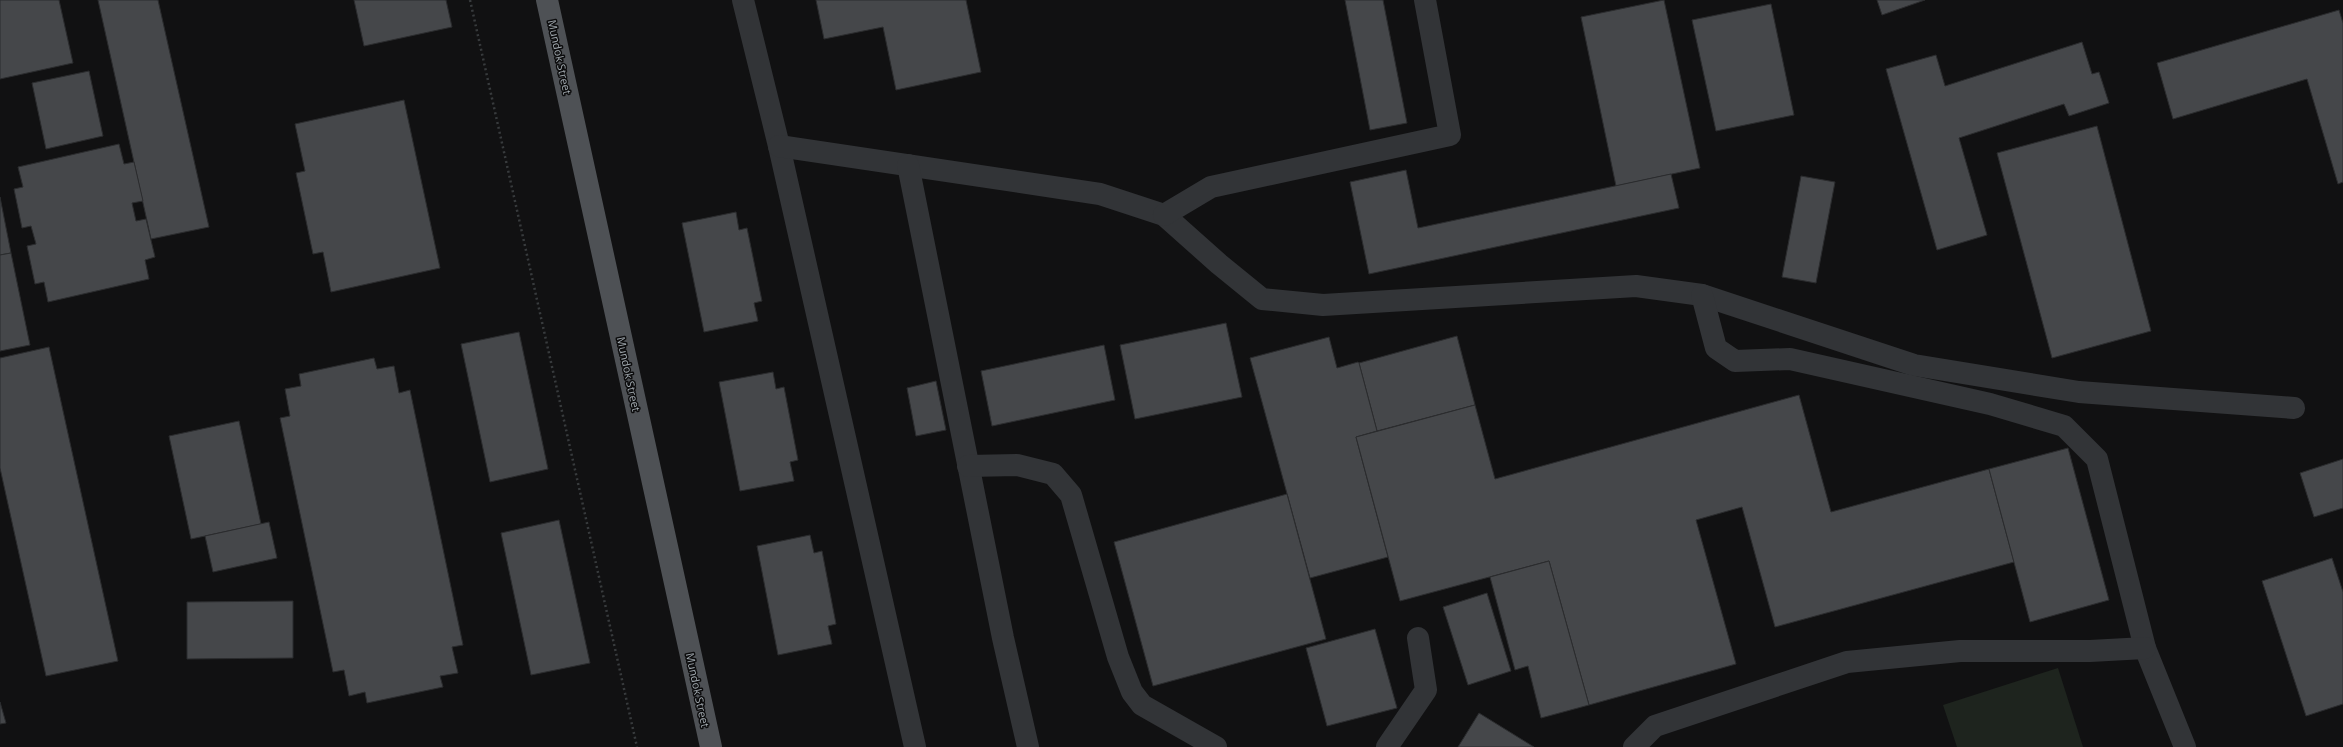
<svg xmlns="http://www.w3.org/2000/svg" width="2343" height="747" font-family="'Open Sans',sans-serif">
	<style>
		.green { fill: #1e241e }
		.building { fill: #45474a; stroke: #2b2c2e }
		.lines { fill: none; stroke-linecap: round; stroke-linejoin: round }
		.path { stroke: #383b3d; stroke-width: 2.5; stroke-dasharray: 2 3; stroke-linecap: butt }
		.minor { stroke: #323437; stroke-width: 22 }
		.major { stroke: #4e5155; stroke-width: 22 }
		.labels { text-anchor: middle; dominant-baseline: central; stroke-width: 3; stroke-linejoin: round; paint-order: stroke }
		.street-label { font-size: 11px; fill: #a3abb1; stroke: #0c0c0d }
	</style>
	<rect width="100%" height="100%" fill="#111112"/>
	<path class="green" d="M2058,668L2083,747H1957L1943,705Z"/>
	<g class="building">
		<path d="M0,0H59L73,63L0,79Z"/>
		<path d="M98,0H158L209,227L151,239Z"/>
		<path d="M354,0H446L452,27L364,46Z"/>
		<path d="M816,0H966L981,72L896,90L883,27L824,39Z"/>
		<path d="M1345,0H1383L1407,123L1370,130Z"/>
		<path d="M1664,0L1700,168L1616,186L1581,17Z"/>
		<path d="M1877,0H1925L1882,15Z"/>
		<path d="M1771,4L1794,115L1716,131L1692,20Z"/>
		<path d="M2339,10L2343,23V182L2338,184L2307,79L2173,119L2157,63Z"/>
		<path d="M2082,42L2092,74L2099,72L2109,103L2069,116L2064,104L1959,138L1987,235L1937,250L1886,69L1936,55L1945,86Z"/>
		<path d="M89,71L103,136L46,149L32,83Z"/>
		<path d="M404,100L440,268L331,292L323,252L313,254L296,173L305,171L295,124Z"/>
		<path d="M2097,126L2151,331L2052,358L1997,153Z"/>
		<path d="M119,144L124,164L134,162L143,201L132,203L136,221L146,219L155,257L145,260L149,279L48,302L44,282L35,284L27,246L36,244L31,226L22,228L14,189L23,187L18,167Z"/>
		<path d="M1406,170L1418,228L1671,174L1679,208L1369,274L1350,182Z"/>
		<path d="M1801,176L1835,182L1816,283L1782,277Z"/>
		<path d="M0,197L11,253L0,255Z"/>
		<path d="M736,212L739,230L747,228L762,301L754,303L758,321L704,332L682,223Z"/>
		<path d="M11,253L30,345L0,351V255Z"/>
		<path d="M1226,323L1242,397L1135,419L1120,345Z"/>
		<path d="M519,332L548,469L490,482L461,344Z"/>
		<path d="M1457,336L1475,405L1377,431L1359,363Z"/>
		<path d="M1329,337L1337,368L1358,362L1359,363L1377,431L1356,437L1388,557L1310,578L1250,358Z"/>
		<path d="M1104,345L1115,400L992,426L981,371Z"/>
		<path d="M49,347L118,661L46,676L0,468V358Z"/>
		<path d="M374,358L377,369L394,366L399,393L410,390L463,645L452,647L458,673L440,676L443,687L367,703L365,692L349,696L344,670L333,672L280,418L290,416L285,389L301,386L299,374Z"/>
		<path d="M773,372L776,389L784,387L798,460L790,462L794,481L740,491L719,382Z"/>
		<path d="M936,381L946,430L916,436L907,388Z"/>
		<path d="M1799,395L1831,512L1989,469L2014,562L1775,627L1742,507L1696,520L1736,664L1589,705L1549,561L1400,601L1356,437L1475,405L1495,479Z"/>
		<path d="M239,421L261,524L191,539L169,436Z"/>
		<path d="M2068,448L2109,600L2030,622L1989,469Z"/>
		<path d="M2343,459V508L2314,517L2300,473Z"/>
		<path d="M1287,494L1326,639L1153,686L1114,542Z"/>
		<path d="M559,520L590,663L531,675L501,533Z"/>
		<path d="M269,522L277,558L213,572L205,536Z"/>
		<path d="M810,535L814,553L822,551L836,624L828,626L832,644L778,655L757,546Z"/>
		<path d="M2332,558L2343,592V704L2306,716L2262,581Z"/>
		<path d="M1549,561L1589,705L1541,718L1528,666L1515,670L1490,577Z"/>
		<path d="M1487,593L1511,671L1468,685L1443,607Z"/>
		<path d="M293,601V658L187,659V602Z"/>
		<path d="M1375,629L1397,708L1327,726L1306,648Z"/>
		<path d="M0,702L6,723L0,724Z"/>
		<path d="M1479,713L1534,747H1458Z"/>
	</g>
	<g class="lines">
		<path class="path" d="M470,0L637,747"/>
		<g class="minor">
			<path d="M743,0L779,146L915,747"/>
			<path d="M779,146L1100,194L1164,215L1219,264L1262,299L1323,305L1636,286L1702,295L1914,365L2079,392L2294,408"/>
			<path d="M908,165L1003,638L1028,747"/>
			<path d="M1164,215L1211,187L1450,135L1425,0"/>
			<path d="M1702,295L1716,348L1735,361L1790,359L1990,404L2064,426L2097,459L2145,648L2185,747"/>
			<path d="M968,466L1017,465L1053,474L1071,495L1118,657L1132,692L1142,705L1216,747"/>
			<path d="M1387,747L1426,690L1418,638"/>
			<path d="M1634,747L1655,726L1847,662L1960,651H2090L2145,648"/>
		</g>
		<path class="major" d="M547,0L711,747"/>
	</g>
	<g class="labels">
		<g class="street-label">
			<text transform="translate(560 57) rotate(78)">Mundok Street</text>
			<text transform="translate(629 374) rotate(78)">Mundok Street</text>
			<text transform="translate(698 690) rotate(78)">Mundok Street</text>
		</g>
	</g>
</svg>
